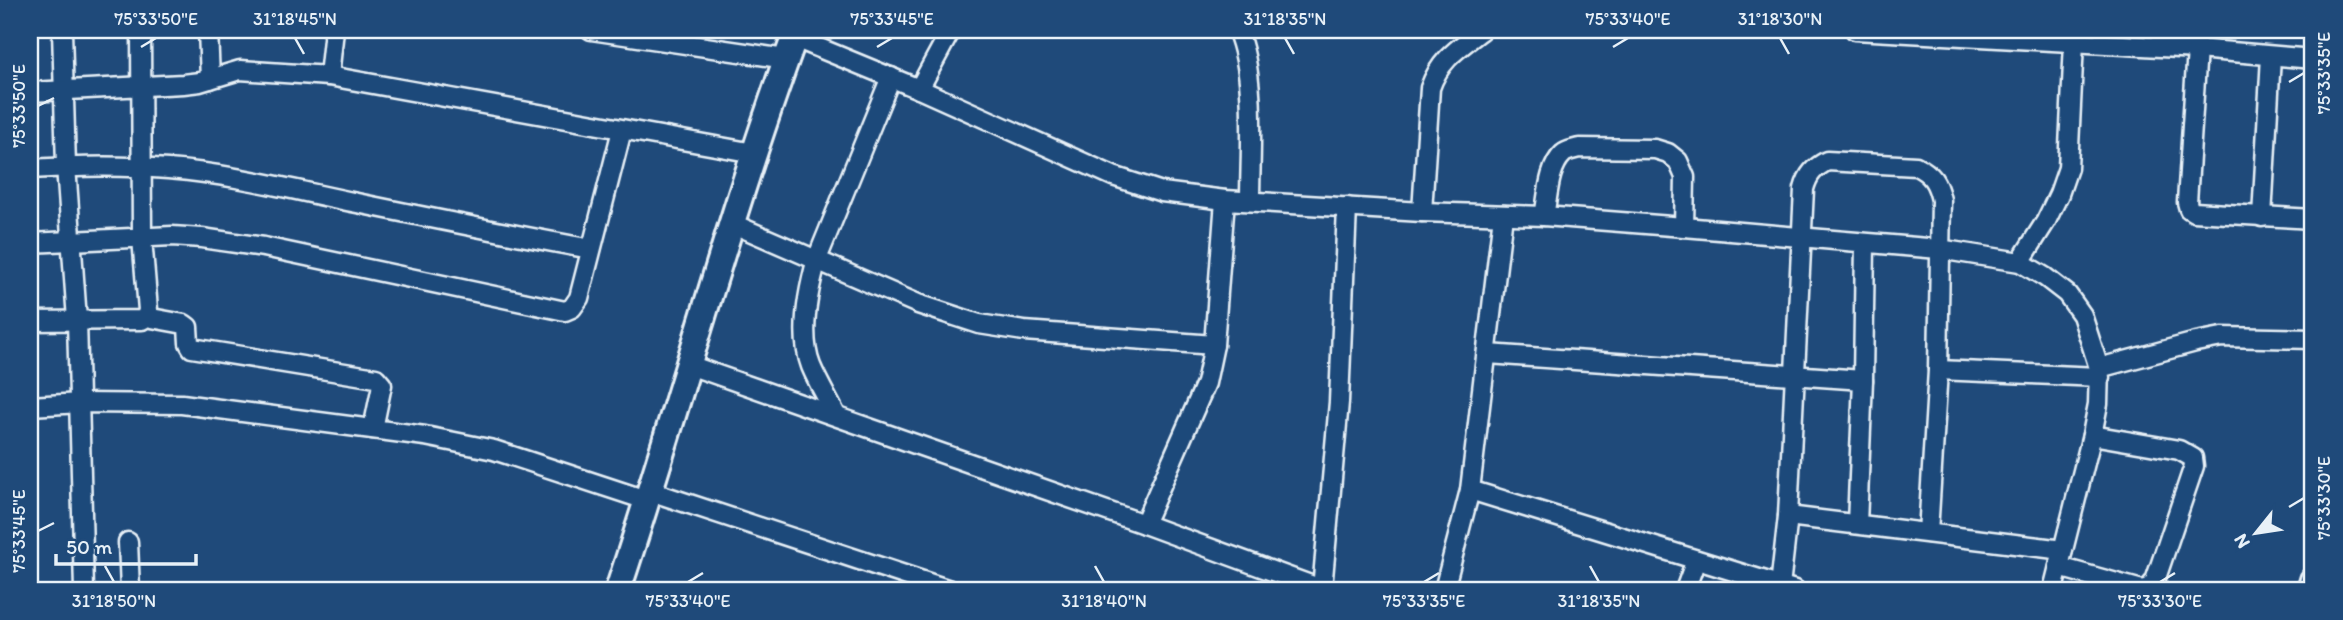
<svg xmlns="http://www.w3.org/2000/svg" width="2343" height="620" font-family="Itim,sans-serif">
	<style>
		.lines { fill: none; stroke-linecap: round; stroke-linejoin: round }
		.street-casing { stroke: #e8f1f8; stroke-width: 23 }
		.secondary-casing { stroke: #e8f1f8; stroke-width: 30 }
		.street { stroke: #1f4a7a; stroke-width: 18 }
		.secondary { stroke: #1f4a7a; stroke-width: 24 }
		.ticks { fill: none; stroke: #e8f1f8; stroke-width: 2.5 }
		.neatline { fill: none; stroke: #e8f1f8; stroke-width: 2.5 }
		.ticks-label { font-size: 18px; text-anchor: middle; fill: #e8f1f8 }
	</style>
	<rect width="100%" height="100%" fill="#1f4a7a"/>
	<filter id="ink" filterUnits="userSpaceOnUse"><feTurbulence type="fractalNoise" baseFrequency=".0143" numOctaves="2"/><feDisplacementMap in="SourceGraphic" scale="14" xChannelSelector="R" yChannelSelector="G"/><feConvolveMatrix kernelMatrix="1 2 1 2 8 2 1 2 1" color-interpolation-filters="sRGB"/></filter>
	<g filter="url(#ink)">
		<g class="lines">
			<g class="street-casing">
				<g id="street">
					<path d="M62,30L66,166L77,320L84,590"/>
					<path d="M141,30L142,238L148,310L146,317"/>
					<path d="M208,30L210,79"/>
					<path d="M591,30L786,59"/>
					<path d="M1237,30C1257,77 1250,149 1250,201"/>
					<path d="M1855,30L2197,49L2313,59"/>
					<path d="M795,38L919,89L1113,176L1162,192L1225,200L1422,212L1544,216L1684,227L1939,249L2020,262L2045,277L2067,294L2082,315L2099,368L2098,404L2092,435L2053,590"/>
					<path d="M2197,49L2187,202L2189,209L2194,212L2313,219"/>
					<path d="M329,76L334,30"/>
					<path d="M919,89L951,30"/>
					<path d="M30,92L183,84L200,82L240,70L329,76L754,153"/>
					<path d="M30,169C76,166 122,165 168,169C232,174 294,190 357,203C435,219 513,235 591,249"/>
					<path d="M1422,212L1430,88C1440,59 1459,48 1482,30"/>
					<path d="M1544,216C1548,198 1548,168 1563,154C1567,150 1573,150 1579,148L1655,149L1668,153L1678,161L1685,177L1684,227"/>
					<path d="M2262,217L2271,56"/>
					<path d="M731,223L918,304L979,324L1024,331L1214,345"/>
					<path d="M30,243L172,236L202,238L264,247L565,311L572,308L579,298L622,130"/>
					<path d="M2020,262L2046,221L2059,194L2068,168L2074,42"/>
					<path d="M30,321L142,320L146,317L184,324L188,327L189,343L192,348L376,378L382,385L373,429"/>
					<path d="M1488,354L1863,380"/>
					<path d="M689,365L1144,524L1324,590"/>
					<path d="M2099,368L2196,342L2222,337L2313,339"/>
					<path d="M1938,370L2100,377"/>
					<path d="M30,406L81,403L182,404L425,436L494,450L649,501"/>
					<path d="M836,415C828,399 818,383 811,366C799,335 808,291 817,259L891,77"/>
					<path d="M1470,490L1795,590"/>
					<path d="M650,491L950,590"/>
					<path d="M1788,516L2063,550"/>
					<path d="M1144,524L1206,383L1214,345L1225,200"/>
					<path d="M1857,524L1863,380L1865,244"/>
					<path d="M128,542L130,590"/>
					<path d="M2059,567L2142,590L2149,588L2155,581L2194,466L2193,458L2179,450L2092,435"/>
					<path d="M1780,586L1788,516L1804,189C1808,174 1814,168 1827,161L1916,166C1932,174 1937,182 1941,200L1938,370L1928,533"/>
					<path d="M1322,589L1339,402L1347,207"/>
					<path d="M1444,590L1470,490L1503,215"/>
					<path d="M1685,590L1696,560"/>
				</g>
			</g>
			<g class="secondary-casing">
				<g id="secondary">
					<path d="M618,590C680,404 729,214 797,30"/>
					<path d="M2310,590L2313,580"/>
				</g>
			</g>
			<use href="#street" class="street"/>
			<use href="#secondary" class="secondary"/>
		</g>
	</g>
	<path class="ticks" d="M295,38L304,54M1285,38L1294,54M1780,38L1789,54M141,47L156,38M877,47L892,38M1613,47L1628,38M2289,82L2304,73M38,106L54,98M2289,507L2304,498M38,531L54,523M105,566L114,582M1095,566L1104,582M1590,566L1599,582M688,582L703,573M1424,582L1439,573M2160,582L2175,573"/>
	<rect width="2343" height="620" fill="none" stroke="#1f4a7a" stroke-width="77"/>
	<g transform="translate(2256 533) rotate(240)" stroke="#1f4a7a" stroke-width="5" paint-order="stroke">
	<path d="M0-5L12 26L0 18L-12 26Z" fill="#e8f1f8"/>
	<text y="-10" font-size="19" font-weight="bold" text-anchor="middle" fill="#e8f1f8">N</text>
	</g>
	<path d="M56 554v10h140v-10" fill="none" stroke="#e8f1f8" stroke-width="3.5"/>
	<text x="66" y="554" font-size="21" fill="#e8f1f8" stroke="#1f4a7a" stroke-width="5" paint-order="stroke">50 m</text>
	<rect x="38" y="38" width="2266" height="544" class="neatline"/>
	<g class="ticks-label">
		<text x="156" y="25">75°33'50"E</text>
		<text x="295" y="25">31°18'45"N</text>
		<text x="892" y="25">75°33'45"E</text>
		<text x="1285" y="25">31°18'35"N</text>
		<text x="1628" y="25">75°33'40"E</text>
		<text x="1780" y="25">31°18'30"N</text>
		<text transform="translate(2324 73) rotate(-90)" y="6">75°33'35"E</text>
		<text transform="translate(19 106) rotate(-90)" y="6">75°33'50"E</text>
		<text transform="translate(2324 498) rotate(-90)" y="6">75°33'30"E</text>
		<text transform="translate(19 531) rotate(-90)" y="6">75°33'45"E</text>
		<text x="114" y="607">31°18'50"N</text>
		<text x="688" y="607">75°33'40"E</text>
		<text x="1104" y="607">31°18'40"N</text>
		<text x="1424" y="607">75°33'35"E</text>
		<text x="1599" y="607">31°18'35"N</text>
		<text x="2160" y="607">75°33'30"E</text>
	</g>
</svg>
